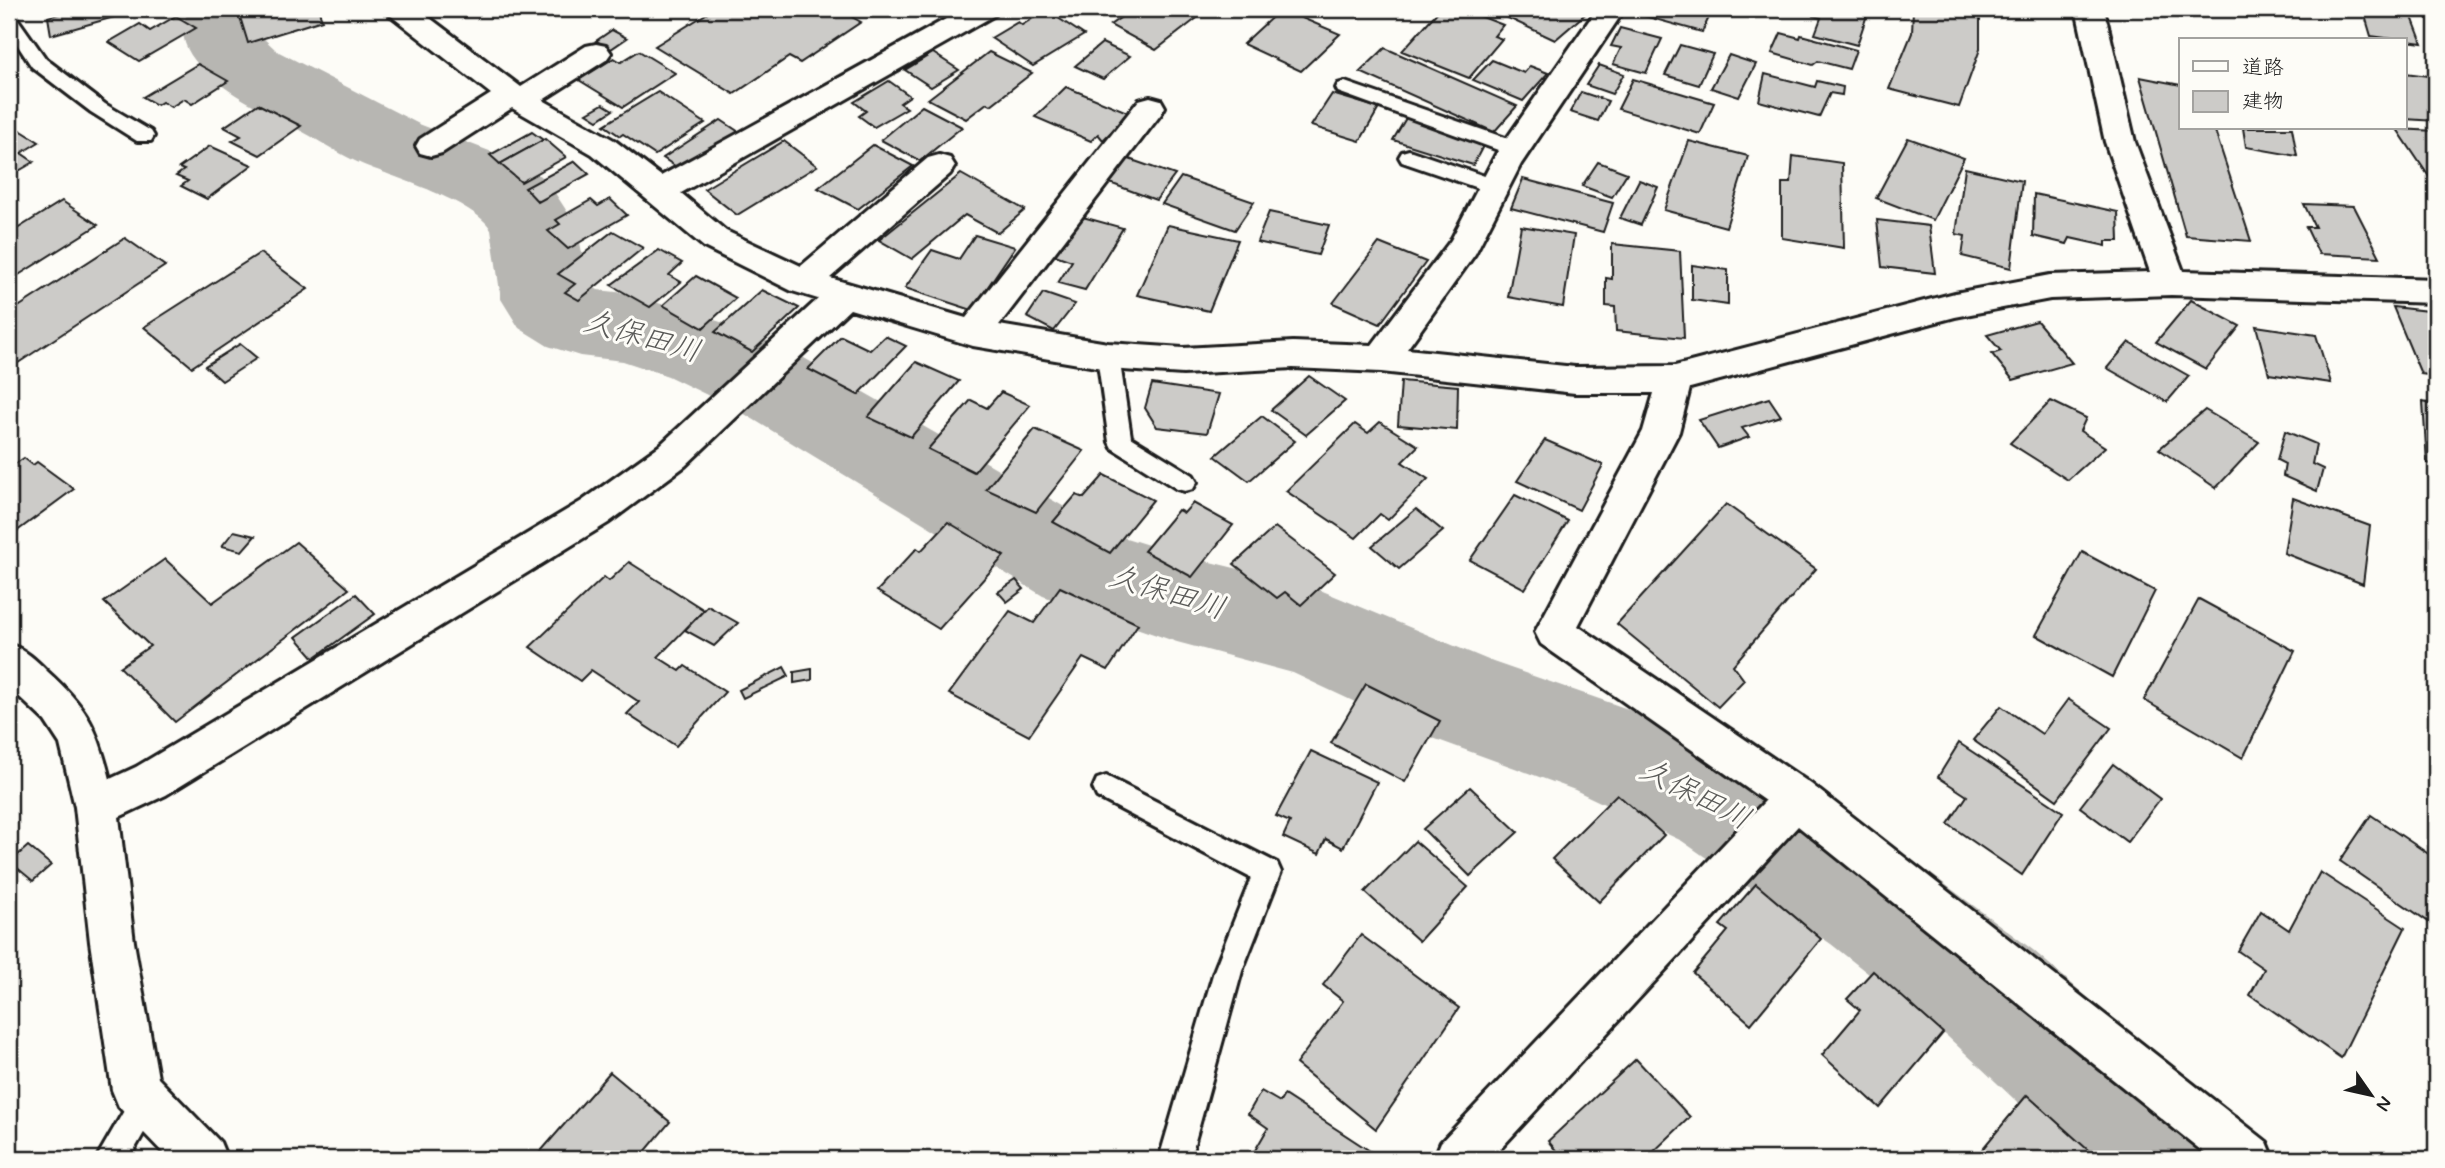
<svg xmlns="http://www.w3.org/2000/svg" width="2445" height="1168" font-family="Mynerve,'Klee One',sans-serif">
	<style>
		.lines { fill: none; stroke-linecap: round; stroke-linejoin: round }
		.river { fill: #b7b6b2; fill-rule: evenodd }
		.building { fill: #cccbc8; stroke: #1c1c1c; stroke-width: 2 }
		.service-casing { stroke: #1c1c1c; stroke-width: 6 }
		.minor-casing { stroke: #1c1c1c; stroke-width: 6 }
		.service { fill: #fdfcf7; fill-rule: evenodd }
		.minor { fill: #fdfcf7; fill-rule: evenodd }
		.labels { text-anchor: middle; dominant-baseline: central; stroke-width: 6; stroke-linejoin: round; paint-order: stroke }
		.water-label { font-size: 30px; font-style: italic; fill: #5a5a58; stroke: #fdfcf7 }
	</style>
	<rect width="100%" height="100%" fill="#fdfcf7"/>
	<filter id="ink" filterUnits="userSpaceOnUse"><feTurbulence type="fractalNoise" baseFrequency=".0143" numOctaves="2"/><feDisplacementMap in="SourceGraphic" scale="14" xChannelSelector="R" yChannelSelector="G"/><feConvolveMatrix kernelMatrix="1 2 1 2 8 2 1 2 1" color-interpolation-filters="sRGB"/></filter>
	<g filter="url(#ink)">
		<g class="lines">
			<path class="river" d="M190,9H266L261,18L260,35L277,51L419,124L505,157L546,179L577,227L588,284L598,290L625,293L734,326L804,358L1110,533L1177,554L1313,587L1493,662L1648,716L1762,765L1915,862L2033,950L2220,1113L2239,1159H2078L1947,1036L1831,944L1682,841L1575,790L1430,737L1293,673L1177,642L1043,596L738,410L668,376L623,361L580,356L548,346L519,328L501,299L491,229C473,201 396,178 364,165C340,155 317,139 294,127C258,107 156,63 190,9Z"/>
		</g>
		<g class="building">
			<path d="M76,9H120L121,15L51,35L48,17Z"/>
			<path d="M269,9H327L319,11L322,20L248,43L240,17Z"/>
			<path d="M714,9H864L852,17L861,22L800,63L789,57L734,94L655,46Z"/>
			<path d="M1133,9H1190L1201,15L1156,50L1110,25Z"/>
			<path d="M1281,9L1340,34L1301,71L1243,44Z"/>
			<path d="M1440,9H1462L1503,25L1494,36L1502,39L1469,78L1402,51Z"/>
			<path d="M1489,9H1591L1555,40Z"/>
			<path d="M1648,9H1713L1702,32L1644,16Z"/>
			<path d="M1815,9H1869L1857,45L1815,34L1821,18L1813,16Z"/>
			<path d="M1913,9H1980V49L1959,107L1889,89L1912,33Z"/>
			<path d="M2363,9H2409L2422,43L2371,36Z"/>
			<path d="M1046,10L1084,35L1033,66L991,38L1018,22L1022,25Z"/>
			<path d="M176,16L196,28L139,61L109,42L140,24L150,31Z"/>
			<path d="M1620,28L1662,39L1646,73L1613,64L1621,48L1611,46Z"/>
			<path d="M612,30L627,38L611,49L596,41Z"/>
			<path d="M1781,33L1800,38L1801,35L1856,50L1849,69L1818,61L1813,65L1772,53Z"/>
			<path d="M1102,43L1130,56L1103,79L1075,66Z"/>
			<path d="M1680,45L1713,54L1699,85L1665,75Z"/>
			<path d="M1385,48L1517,106L1494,132L1360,72Z"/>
			<path d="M639,51L675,73L623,107L579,80L614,58L621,62Z"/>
			<path d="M989,52L1032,73L991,105L987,103L966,119L928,99Z"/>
			<path d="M933,53L959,70L931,87L905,70Z"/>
			<path d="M1729,55L1756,64L1739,97L1711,88Z"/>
			<path d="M1492,60L1524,73L1530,66L1548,73L1523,101L1473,80Z"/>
			<path d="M198,64L228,81L192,104L184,99L171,107L162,102L157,105L143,97Z"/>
			<path d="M1599,65L1624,74L1612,94L1586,85Z"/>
			<path d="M2405,73L2436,77V121L2405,119Z"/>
			<path d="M1765,74L1815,87L1817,81L1843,87L1842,95L1830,93L1819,117L1759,101Z"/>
			<path d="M2140,77L2181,85V128H2214L2251,241L2186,236Z"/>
			<path d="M1633,79L1714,103L1700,134L1618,109Z"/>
			<path d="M889,81L910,96L900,103L907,108L874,127L859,116L866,111L854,102Z"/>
			<path d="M1066,87L1130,113L1103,140L1098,134L1091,141L1035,117Z"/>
			<path d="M658,92L705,123L655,155L623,134L620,136L604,125Z"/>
			<path d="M1581,92L1608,101L1598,121L1570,112Z"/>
			<path d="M1332,94L1379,108L1360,141L1311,126Z"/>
			<path d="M258,104L301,126L260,155L232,141L241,136L224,127Z"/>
			<path d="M603,104L613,110L598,120L587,113Z"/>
			<path d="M922,106L962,127L920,161L881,140Z"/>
			<path d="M1406,118L1485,142L1473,165L1393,140Z"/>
			<path d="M721,120L739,132L681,170L663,158Z"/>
			<path d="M9,123L39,142L21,153L34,162L10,176Z"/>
			<path d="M2243,128H2292L2297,156L2246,147Z"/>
			<path d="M2397,129L2436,131V187Z"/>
			<path d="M532,132L543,140L500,164L490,155Z"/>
			<path d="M1908,138L1964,158L1933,220L1876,198Z"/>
			<path d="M545,139L566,157L521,182L500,164Z"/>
			<path d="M784,141L817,166L737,215L704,189Z"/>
			<path d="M1689,141L1748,156L1726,227L1664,210Z"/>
			<path d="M873,145L913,166L858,209L818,188Z"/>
			<path d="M210,146L252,165L207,199L181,186L188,181L176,176L184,170L179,168Z"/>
			<path d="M1793,156L1842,163L1844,248L1782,238V183H1791Z"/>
			<path d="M1126,158L1175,175L1156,200L1107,182Z"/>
			<path d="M575,161L589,174L538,202L525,188Z"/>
			<path d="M1598,162L1627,173L1612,197L1582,186Z"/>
			<path d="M1965,168L2022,181L2011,268L1962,256L1965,236L1956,234Z"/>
			<path d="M961,174L1025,210L998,233L965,215L912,259L879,240Z"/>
			<path d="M1181,177L1254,202L1235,230L1162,204Z"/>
			<path d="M1523,179L1613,203L1603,232L1511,208Z"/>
			<path d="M1639,180L1658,187L1641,225L1620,218Z"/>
			<path d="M2034,194L2118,212L2119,241H2106V246L2070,238L2067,244L2033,236Z"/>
			<path d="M610,199L627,215L568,249L548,231L560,224L556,220L591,200L598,206Z"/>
			<path d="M62,201L98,225L9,281V234Z"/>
			<path d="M2304,204L2354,206L2380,257L2319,254L2306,227H2315Z"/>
			<path d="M1269,212L1329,225L1318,255L1257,242Z"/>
			<path d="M1079,216L1123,228L1085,290L1058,283L1072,261L1055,255Z"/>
			<path d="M1877,220L1929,226L1935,273L1882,267Z"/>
			<path d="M1168,225L1238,240L1209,311L1137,295Z"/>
			<path d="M1521,226L1574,235L1563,307L1508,297Z"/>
			<path d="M613,231L643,248L579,300L565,292L575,284L558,274Z"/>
			<path d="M975,235L1015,247L972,310L905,288L932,250L959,259Z"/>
			<path d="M125,238L165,266L9,369V313Z"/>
			<path d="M1379,243L1426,262L1380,324L1333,303Z"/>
			<path d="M1612,244L1680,251L1684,338L1616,331L1615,307L1606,306V278L1612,279Z"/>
			<path d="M659,250L682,263L669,275L681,282L650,307L611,285Z"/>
			<path d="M260,253L308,289L192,367L144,327Z"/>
			<path d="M1692,265L1728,270V305L1692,300Z"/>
			<path d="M696,276L736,298L703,328L663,305Z"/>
			<path d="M762,290L799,308L752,352L715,332Z"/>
			<path d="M1043,293L1075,304L1054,331L1027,317Z"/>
			<path d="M2191,300L2240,326L2206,369L2156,342Z"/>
			<path d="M2393,307L2436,312V376L2421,374Z"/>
			<path d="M2037,321L2072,363L2013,380L1992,354L2001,351L1987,335Z"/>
			<path d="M2256,326L2316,335L2331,383L2269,374Z"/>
			<path d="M841,336L870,350L885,336L906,346L858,395L808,369Z"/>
			<path d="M2129,342L2189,376L2167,402L2107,368Z"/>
			<path d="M240,344L257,358L222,381L205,366Z"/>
			<path d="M916,362L959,381L911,437L868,417Z"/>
			<path d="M1309,376L1345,401L1306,435L1271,410Z"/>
			<path d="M1401,381L1458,386L1457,430L1398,425Z"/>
			<path d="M1152,384L1219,394L1207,433L1157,427L1145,408Z"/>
			<path d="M1001,392L1030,405L974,472L928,449L971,400L987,408Z"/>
			<path d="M1769,398L1781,416L1742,428L1749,437L1718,448L1699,420Z"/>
			<path d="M2051,401L2086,418L2080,431L2105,447L2068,480L2010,443Z"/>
			<path d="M2423,402L2436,405V465L2427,463Z"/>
			<path d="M2205,410L2259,442L2216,488L2159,449Z"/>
			<path d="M1262,416L1295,441L1249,481L1215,456Z"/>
			<path d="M1380,422L1418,446L1402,462L1428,479L1388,520L1380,514L1356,538L1286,491L1355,424L1368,433Z"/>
			<path d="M1035,429L1084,451L1036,512L986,489Z"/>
			<path d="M2285,431L2316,444L2312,464L2323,469L2317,491L2283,476L2285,464L2277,460Z"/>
			<path d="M1545,440L1603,465L1579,510L1517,481Z"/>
			<path d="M24,458L33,465L37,462L74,489L9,537V468Z"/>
			<path d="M1104,475L1153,500L1110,553L1053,522L1076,495L1084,498Z"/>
			<path d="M1515,495L1568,521L1525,589L1470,560Z"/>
			<path d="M2293,498L2370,526L2363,584L2284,553Z"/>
			<path d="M1193,503L1233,525L1192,577L1144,551L1178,510L1184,513Z"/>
			<path d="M1726,504L1816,569L1733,665L1744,680L1718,707L1617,624Z"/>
			<path d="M1416,509L1443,531L1399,569L1372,546Z"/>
			<path d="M948,522L1004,556L939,629L877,591L917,548L921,551Z"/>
			<path d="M1275,527L1335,573L1301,605L1285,592L1277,598L1234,564Z"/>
			<path d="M234,531L255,536L242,551L222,546Z"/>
			<path d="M296,542L349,589L175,722L120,667L150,646L104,602L165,559L212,603Z"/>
			<path d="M2082,552L2155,591L2112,677L2036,635Z"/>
			<path d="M629,562L704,610L658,657L680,671L685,666L725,692L676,746L627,714L639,702L591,670L580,681L530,647L604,577L609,581Z"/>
			<path d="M1016,580L1024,589L1007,602L998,592Z"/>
			<path d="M1060,587L1138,624L1108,670L1083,658L1029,736L949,694L1010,611L1034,623Z"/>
			<path d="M356,594L375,614L314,658L296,637Z"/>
			<path d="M2199,599L2295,651L2243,758L2144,700Z"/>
			<path d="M708,606L738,623L714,646L685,630Z"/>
			<path d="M784,667L789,676L743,698L739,690Z"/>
			<path d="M812,669V680L794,683V672Z"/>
			<path d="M1366,684L1440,721L1405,782L1331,743Z"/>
			<path d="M2068,699L2111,728L2057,800L1973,740L2001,706L2042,734Z"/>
			<path d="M1959,743L2063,812L2022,875L1948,824L1967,796L1938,777Z"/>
			<path d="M1311,751L1377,782L1343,848L1326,839L1319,854L1283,837L1290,822L1276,816Z"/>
			<path d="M2113,764L2160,799L2127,842L2080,807Z"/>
			<path d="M1470,787L1518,832L1470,876L1423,829Z"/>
			<path d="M1617,794L1664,835L1599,902L1552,859Z"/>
			<path d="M2371,815L2436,859V927L2340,861Z"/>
			<path d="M1415,841L1468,887L1419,941L1365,892Z"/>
			<path d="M28,846L51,865L33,881L10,862Z"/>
			<path d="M2320,872L2405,928L2341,1058L2250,995L2264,969L2238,951L2261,911L2289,930Z"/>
			<path d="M1756,884L1821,939L1751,1024L1693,973L1728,931L1720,925Z"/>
			<path d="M1361,935L1459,1008L1376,1129L1296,1064L1343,1001L1323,985Z"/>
			<path d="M1873,971L1943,1033L1880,1108L1822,1055L1860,1010L1847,999Z"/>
			<path d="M1636,1059L1690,1117L1646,1159H1563L1548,1141Z"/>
			<path d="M610,1072L670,1122L639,1159H534Z"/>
			<path d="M1261,1091L1280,1102L1284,1095L1373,1153L1369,1159H1250L1268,1128L1248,1114Z"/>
			<path d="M2027,1095L2098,1159H1974Z"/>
		</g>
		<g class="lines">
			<g class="service-casing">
				<g id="service">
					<path d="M9,13L15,15L46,59L105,104L151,131L154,136L151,141H137L91,112L32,67L9,32Z"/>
					<path d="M1345,82L1523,144L1526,149L1523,154H1509L1338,92L1336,88L1338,84Z"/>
					<path d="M1409,150L1502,182L1505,187L1502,192L1495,194L1402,162L1399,157L1402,152Z"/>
					<path d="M1108,348L1116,350L1119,356L1131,437L1193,475L1197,482L1193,489L1185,491L1177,489L1112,448L1109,442L1097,356L1100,350Z"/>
					<path d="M1106,776L1277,863L1281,872L1242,971L1190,1159H1159L1214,971L1251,878L1097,797L1093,788L1097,779Z"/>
					<path d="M147,1086L158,1090L162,1101L129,1159H96L136,1090Z"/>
				</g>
			</g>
			<g class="minor-casing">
				<path id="minor" d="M386,9H418L521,87L586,46L596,44L606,46L611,53L606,60L543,100L614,140L661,176L964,9H999L995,15L681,193L726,231L801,266L928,158L939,155L950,158L955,166L950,174L830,278L966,318L1139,100L1150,97L1161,100L1165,107L1161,114L999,325L1108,343L1183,348L1293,342L1372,345L1451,240L1496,154L1597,9H1625L1521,164L1475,254L1407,349L1575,367L1675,366L1955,293L2050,275L2150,272L2105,142L2076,9H2104L2135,142L2183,271L2436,279V303L2171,295L2050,299L1955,317L1690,388L1679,432L1578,626L1811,784L2267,1142L2274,1159H2212L1798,826L1491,1159H1434L1441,1142L1765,801L1541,644L1535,632L1643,431L1654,393H1575L1381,372L1293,368L1183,374L1108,369L973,346L850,309L685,466L608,523L166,795L119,817L134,942L158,1078L220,1142L227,1159H169L119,1107L112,1090L90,942L75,807L60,744L45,721L9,687V644C25,649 36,660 48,672C88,708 97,728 110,779L136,767L582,501L659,446L818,299L792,291L704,247L592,154L512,108L442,153L431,156L420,153L416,146L420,139L491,94L390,15Z"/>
			</g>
			<use href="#service" class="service"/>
			<use href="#minor" class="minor"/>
		</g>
	</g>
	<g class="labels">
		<g class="water-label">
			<text transform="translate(642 337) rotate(16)">久保田川</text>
			<text transform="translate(1167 593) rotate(17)">久保田川</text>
			<text transform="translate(1695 795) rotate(27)">久保田川</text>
		</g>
	</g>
	<rect width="2445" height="1168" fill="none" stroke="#fdfcf7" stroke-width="35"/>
	<rect x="18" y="18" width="2410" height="1133" fill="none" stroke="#1c1c1c" stroke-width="2.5" filter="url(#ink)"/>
	<rect x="2179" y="38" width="228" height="91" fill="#fdfcf7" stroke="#a3a29f" stroke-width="2"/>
	<rect x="2193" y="61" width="35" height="10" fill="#fdfcf7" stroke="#a3a29f" stroke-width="2"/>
	<text x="2242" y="74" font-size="21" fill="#1c1c1c">道路</text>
	<rect x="2193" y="91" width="35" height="21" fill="#cccbc8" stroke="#a3a29f" stroke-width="2"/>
	<text x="2242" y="108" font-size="21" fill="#1c1c1c">建物</text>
	<g transform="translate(2371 1095) rotate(124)" stroke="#fdfcf7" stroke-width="5" paint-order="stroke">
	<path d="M0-5L12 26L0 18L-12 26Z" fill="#1c1c1c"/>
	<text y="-10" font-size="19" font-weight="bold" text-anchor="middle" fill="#1c1c1c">N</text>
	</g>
</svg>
